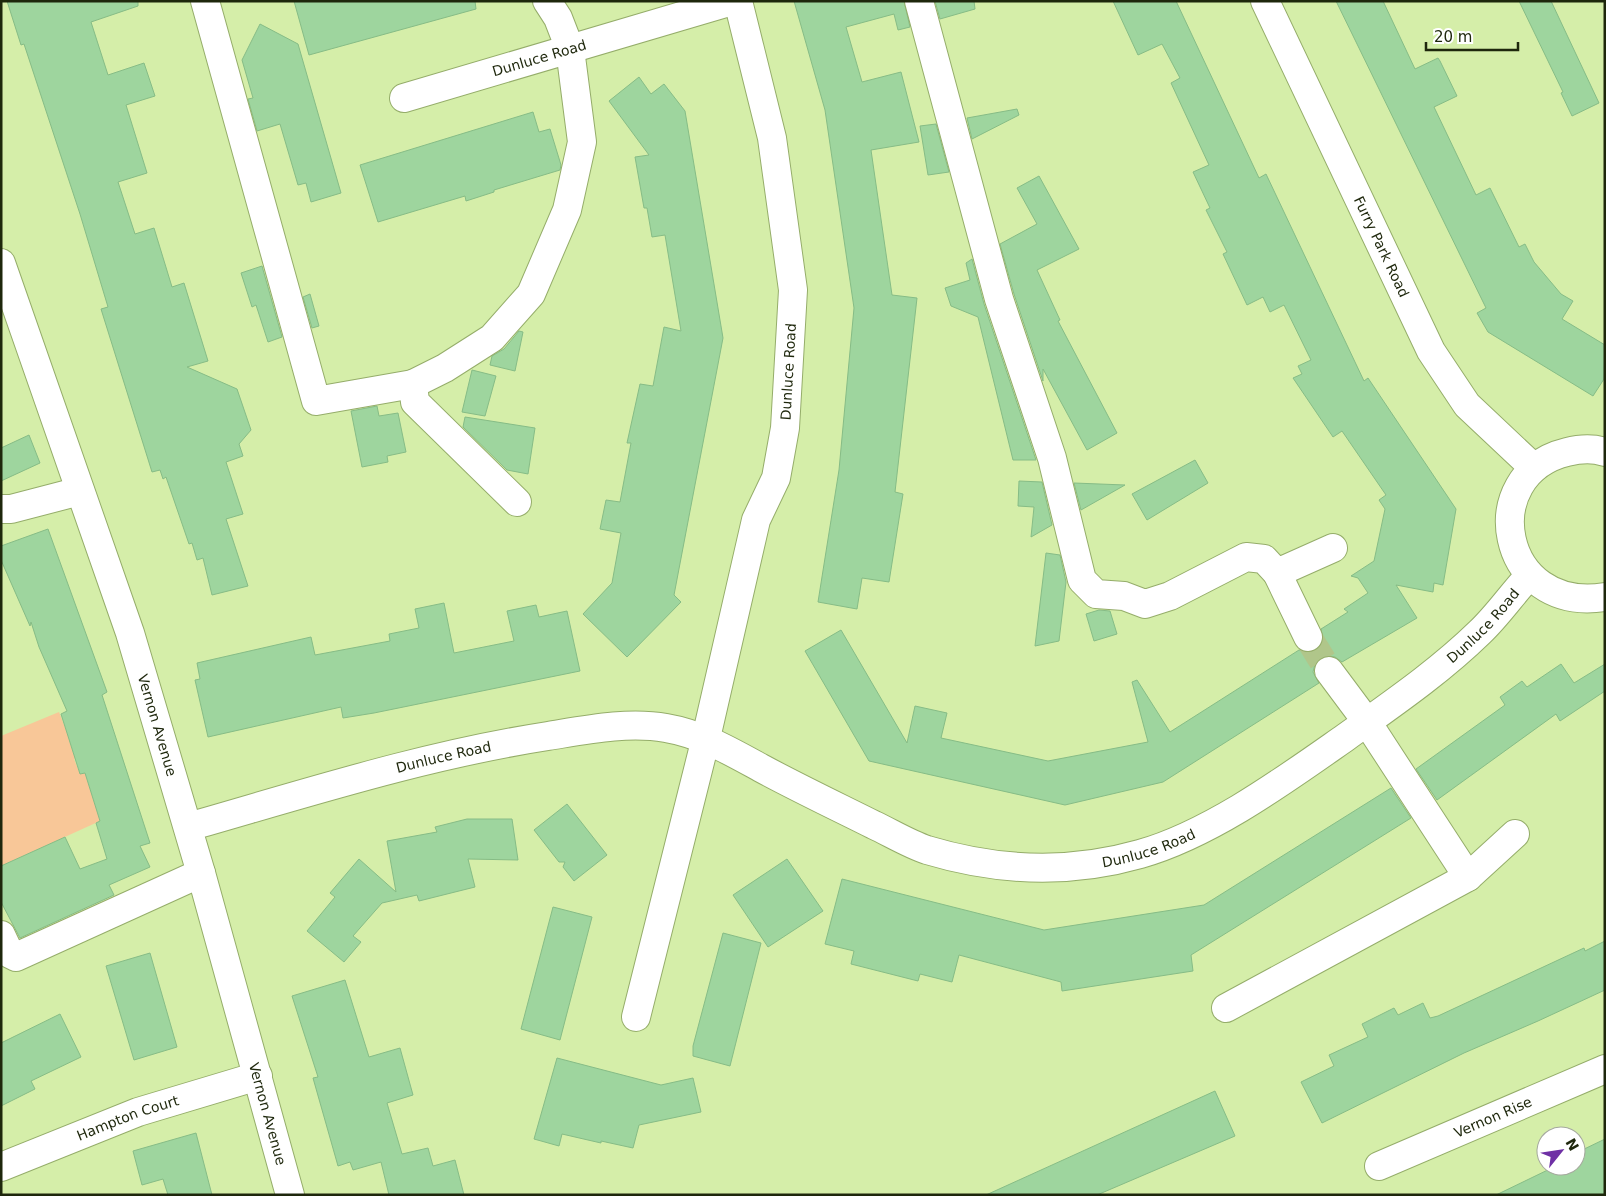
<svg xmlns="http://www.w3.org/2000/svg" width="1606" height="1196" font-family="'DejaVu Sans',sans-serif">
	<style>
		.green { fill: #f8c798 }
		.building { fill: #9ed59e; stroke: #86bc86 }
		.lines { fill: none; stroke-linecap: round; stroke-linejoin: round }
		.minor-tunnel { stroke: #b0c68a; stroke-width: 28; stroke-dasharray: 28 14; stroke-linecap: butt }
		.minor-casing { stroke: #95ad6a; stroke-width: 30 }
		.minor { stroke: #fff; stroke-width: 28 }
		.labels { text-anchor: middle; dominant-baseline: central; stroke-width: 5; stroke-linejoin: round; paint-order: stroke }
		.street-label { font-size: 14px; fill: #1e270c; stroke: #fff }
	</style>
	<rect width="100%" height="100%" fill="#d5eea9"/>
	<path class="green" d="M59,712L66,730L73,735L68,737L73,752L77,750L79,757L74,759L80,774L85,773L100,821L1,866V736Z"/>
	<g class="building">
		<path d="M7,1H138V6L91,22L108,75L144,63L155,96L126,105L147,173L118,182L135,234L154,228L172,287L184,283L208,361L187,367L237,389L251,430L239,444L243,456L226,462L243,514L226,519L248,586L212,595L203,558L197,560L192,543L189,544L166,477L163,479L160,470L152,472L101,309L108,307L80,214L24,44L21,45Z"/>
		<path d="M294,1H475L476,9L309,55Z"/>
		<path d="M794,1H904L910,27L898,30L894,14L846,27L862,82L901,72L919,142L871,150L892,295L917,298L895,492L903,494L889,582L862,578L857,609L818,602L839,470L854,308L825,110Z"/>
		<path d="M935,1H974L975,9L940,19Z"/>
		<path d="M1113,1H1176L1259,178L1266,174L1364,381L1368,378L1456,509L1443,585L1434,583L1433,592L1396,585L1417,618L1342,662L1335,657L1327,656L1320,658L1315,664L1313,672L1319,683L1163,782L1065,805L869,761L805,651L841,630L907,743L915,706L947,713L941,738L1048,761L1148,742L1132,682L1137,680L1170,732L1299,650L1306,652L1315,651L1321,645L1323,639L1321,629L1348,612L1344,609L1368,593L1358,578L1351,576L1374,561L1385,509L1379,500L1386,495L1342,431L1333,437L1293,378L1302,374L1298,366L1311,360L1284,305L1270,312L1263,297L1247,305L1223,254L1227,252L1206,210L1210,208L1193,172L1209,165L1171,83L1180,78L1162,44L1138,55Z"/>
		<path d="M1336,1H1383L1415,69L1438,58L1440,61L1457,96L1434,107L1476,195L1490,188L1519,247L1525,244L1534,262L1561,294L1573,301L1562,319L1605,345L1604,379L1593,396L1488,332L1477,313L1486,308Z"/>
		<path d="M1519,1H1551L1599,103L1572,116L1561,93L1563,92Z"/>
		<path d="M260,24L298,44L341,193L311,202L306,183L298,185L280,124L257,131L248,99L253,98L242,60Z"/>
		<path d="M639,77L651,94L664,84L685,111L723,338L674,595L681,602L627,657L583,614L612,583L621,533L600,529L606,500L620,502L631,443H627L640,384L653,386L664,327L681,331L665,235L652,237L647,208H644L635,157L649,155L609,101Z"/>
		<path d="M1017,109L1019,115L972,139L967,118Z"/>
		<path d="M533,112L539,132L550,129L561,165L560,170L494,190V192L466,201L465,196L378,222L360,165Z"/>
		<path d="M936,124L949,172L928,175L920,126Z"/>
		<path d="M1039,176L1079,249L1037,270L1060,320L1058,321L1117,433L1087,450L1043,369V381L1014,294L1000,244L1037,224L1017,188Z"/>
		<path d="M972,259L984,304L1036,460H1013L978,317L951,306L945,288L970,280L966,263Z"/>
		<path d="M262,266L282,337L268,342L256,305L252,307L241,273Z"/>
		<path d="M310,294L319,326L312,328L303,297Z"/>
		<path d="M519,331L523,332L515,371L490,365L492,356L504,349Z"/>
		<path d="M472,370L496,376L485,416L462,412Z"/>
		<path d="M377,406L379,416L398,413L406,452L387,456L388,462L362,467L351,411Z"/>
		<path d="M465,417L535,428L528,474L507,470L463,427Z"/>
		<path d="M29,435L40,463L1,481V448Z"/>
		<path d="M1195,460L1208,483L1147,520L1132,494Z"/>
		<path d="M1019,481L1042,482L1052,525L1031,537L1034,507L1018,506Z"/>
		<path d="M1074,483L1125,485L1081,510Z"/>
		<path d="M48,529L107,692L102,695L150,843L140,846L150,867L109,885L114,895L20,938L1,902V866L65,837L80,869L107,859L96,823L100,821L85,773L80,774L61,714L67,711L39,647L31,622L30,626L1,560V546Z"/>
		<path d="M1046,553L1060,555L1066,582L1059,641L1035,646Z"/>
		<path d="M444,603L454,653L514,641L507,611L536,605L539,617L567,611L580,671L374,713L343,718L341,707L208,737L195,680L200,679L197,663L311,637L315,655L390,641L389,634L419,628L415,609Z"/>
		<path d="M1099,610L1110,611L1117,634L1094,641L1086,614Z"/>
		<path d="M1561,664L1574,683L1605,664V691L1560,721L1556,714L1437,800L1416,769L1505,705L1500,697L1522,681L1527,687Z"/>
		<path d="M1391,788L1411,818L1191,955L1193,971L1062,991L1061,982L959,955L952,982L920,974L918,981L851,964L854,951L825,944L842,879L1044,930L1204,905Z"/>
		<path d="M567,804L607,855L574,881L563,867L565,862H559L534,830Z"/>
		<path d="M467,819H512L518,860L468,859L475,887L419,901L417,895L382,903L353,936L361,942L344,962L307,931L335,897L330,893L359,859L396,892L387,841L437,832L435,827Z"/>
		<path d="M787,859L823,911L768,947L733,895Z"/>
		<path d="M553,907L592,917L560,1040L521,1029Z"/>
		<path d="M723,933L761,943L730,1066L693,1056V1046Z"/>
		<path d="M1605,941V990L1538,1021L1464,1053L1322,1123L1301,1082L1334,1066L1329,1055L1368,1037L1362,1024L1394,1008L1398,1015L1423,1003L1430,1018L1438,1016L1584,948L1585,951Z"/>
		<path d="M150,953L177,1047L134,1060L106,966Z"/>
		<path d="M345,980L369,1057L400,1048L413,1095L387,1103L402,1154L428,1148L433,1166L455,1160L464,1195H389L381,1162L353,1170L350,1162L338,1166L313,1078L318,1077L292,996Z"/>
		<path d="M60,1014L81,1057L31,1081L35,1089L1,1106V1043Z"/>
		<path d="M557,1058L661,1085L693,1078L701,1112L639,1125L633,1148L601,1141V1143L562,1134L559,1146L534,1139Z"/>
		<path d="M1215,1091L1235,1136L1097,1195H986Z"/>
		<path d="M196,1133L212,1195H168L163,1179L142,1185L133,1151Z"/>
		<path d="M1605,1139V1195H1496L1556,1166H1576V1153Z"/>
	</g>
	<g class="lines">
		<path class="minor-tunnel" d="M1308,637L1329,671"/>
		<g class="minor-casing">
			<g id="minor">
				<path d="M205,1L316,401L413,384L445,368L492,338L531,294L567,210L582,142L570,49L558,18L547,1"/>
				<path d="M919,1L999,299L1052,458L1082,580L1096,594L1124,596L1145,604L1170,596L1246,557L1264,559L1277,573L1333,548"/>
				<path id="s1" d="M1265,1L1431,351L1467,405L1534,468"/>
				<path id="s2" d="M404,98L732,1"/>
				<path id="s3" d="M1,263L130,633L201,873L290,1195"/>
				<path d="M413,384L415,402L517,502"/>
				<path d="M1605,452C1593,448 1579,449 1567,452C1475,474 1499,614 1605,597"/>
				<path d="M1,509H11L80,491"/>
				<path d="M1277,573L1308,637"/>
				<path d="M1329,671L1367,722L1468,877"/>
				<path id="s4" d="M188,827C307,793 425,755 548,736C585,730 628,721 666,728C701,734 730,751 761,768C798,788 836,806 874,825C891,833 909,844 927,850C997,871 1070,874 1140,854C1211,834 1286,779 1346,737C1392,704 1439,672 1480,632C1498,615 1512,594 1529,576"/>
				<path d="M1,935L10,954L16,957L201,873"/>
				<path d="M1226,1008L1468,877L1515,834"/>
				<path id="s5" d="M636,1017L706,738L756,520L776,478L785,428L793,290L772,138L738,1"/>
				<path id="s6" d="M1379,1166L1605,1069"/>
				<path id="s7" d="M1,1167L138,1112L258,1076"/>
			</g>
		</g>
		<use href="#minor" class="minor"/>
	</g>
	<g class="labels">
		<g class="street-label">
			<text stroke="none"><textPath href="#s2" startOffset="141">Dunluce Road</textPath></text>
			<text stroke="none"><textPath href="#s1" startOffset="272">Furry Park Road</textPath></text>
			<text stroke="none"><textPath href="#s5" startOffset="665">Dunluce Road</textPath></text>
			<text stroke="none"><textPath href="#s4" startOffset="1410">Dunluce Road</textPath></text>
			<text stroke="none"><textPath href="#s3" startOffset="488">Vernon Avenue</textPath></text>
			<text stroke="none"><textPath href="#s4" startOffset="265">Dunluce Road</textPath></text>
			<text stroke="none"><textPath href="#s4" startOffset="1005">Dunluce Road</textPath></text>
			<text stroke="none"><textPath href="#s3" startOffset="892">Vernon Avenue</textPath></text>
			<text stroke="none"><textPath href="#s6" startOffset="124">Vernon Rise</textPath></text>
			<text stroke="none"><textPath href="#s7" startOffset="136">Hampton Court</textPath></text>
		</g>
	</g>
	<rect width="1606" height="1196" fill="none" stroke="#1e270c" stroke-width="5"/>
	<g transform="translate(1561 1151) rotate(60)"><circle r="24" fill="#ffffff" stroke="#a5a99e"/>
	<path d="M0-4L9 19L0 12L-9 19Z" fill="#6f30a5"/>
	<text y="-8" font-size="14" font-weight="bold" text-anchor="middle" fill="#1e270c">N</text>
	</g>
	<path d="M1426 42v8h92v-8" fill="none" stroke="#1e270c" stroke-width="2.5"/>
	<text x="1434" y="42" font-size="15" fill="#1e270c" stroke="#ffffff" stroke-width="4" paint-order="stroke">20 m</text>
</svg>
